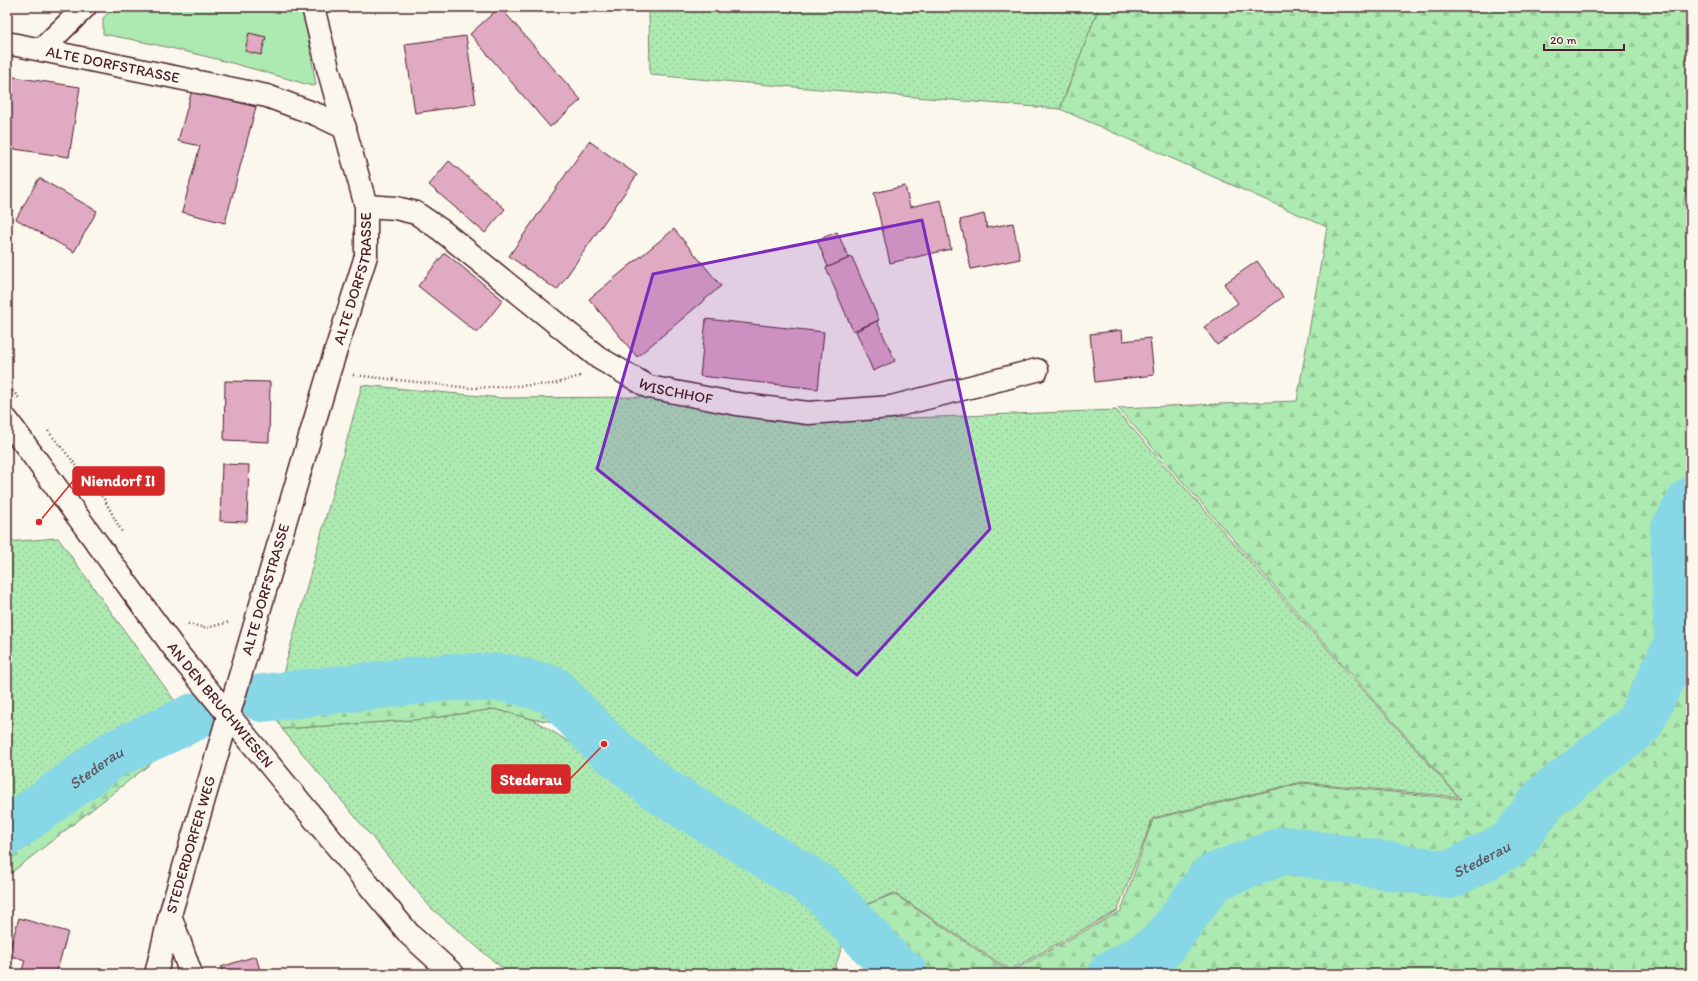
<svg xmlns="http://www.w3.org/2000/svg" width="1698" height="981" font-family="Itim,sans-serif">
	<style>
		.grass { fill: url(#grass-dots); stroke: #7b846e }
		.forest { fill: url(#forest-firs); stroke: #7b846e }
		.park { fill: #aceab1; stroke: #7b846e }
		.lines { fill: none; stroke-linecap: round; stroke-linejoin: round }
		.river { stroke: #88d7e6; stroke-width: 48 }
		.building { fill: #e0aac2; stroke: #4a1f2b }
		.street-casing { stroke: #4a1f2b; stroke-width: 25 }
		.secondary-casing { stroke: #4a1f2b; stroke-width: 25 }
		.path { stroke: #4a1f2b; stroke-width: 2.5; stroke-dasharray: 1 3; stroke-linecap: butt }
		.street { stroke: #fbf7ec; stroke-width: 22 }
		.secondary { stroke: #fbf7ec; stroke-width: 22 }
		.marked { fill: #7b2cbf; fill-opacity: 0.2; stroke: #7b2cbf; stroke-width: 3; stroke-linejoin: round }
		.labels { text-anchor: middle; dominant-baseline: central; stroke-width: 3; stroke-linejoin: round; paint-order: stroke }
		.street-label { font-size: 15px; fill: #4a1f2b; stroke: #fbf7ec }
		.water-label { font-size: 16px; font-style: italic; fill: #5d5663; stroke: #fbf7ec }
		.leader { fill: none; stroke: #d62828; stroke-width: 1.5 }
		.callout-dot { fill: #d62828; stroke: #fbf7ec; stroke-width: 1.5 }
		.callout { fill: #d62828; stroke: #d62828; stroke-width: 1.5 }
		.callout-label { font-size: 16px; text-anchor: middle; font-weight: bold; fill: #fff }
	</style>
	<defs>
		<pattern id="grass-dots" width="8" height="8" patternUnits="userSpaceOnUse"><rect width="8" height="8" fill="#aceab1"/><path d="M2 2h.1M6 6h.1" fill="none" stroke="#96c898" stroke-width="1.8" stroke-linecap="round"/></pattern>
		<pattern id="forest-firs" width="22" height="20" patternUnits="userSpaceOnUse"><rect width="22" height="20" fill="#aceab1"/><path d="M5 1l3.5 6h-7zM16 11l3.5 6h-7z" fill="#96c898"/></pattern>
	</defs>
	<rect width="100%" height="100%" fill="#fbf7ec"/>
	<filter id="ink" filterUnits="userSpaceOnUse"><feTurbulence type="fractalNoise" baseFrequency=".025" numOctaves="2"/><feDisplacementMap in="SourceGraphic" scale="8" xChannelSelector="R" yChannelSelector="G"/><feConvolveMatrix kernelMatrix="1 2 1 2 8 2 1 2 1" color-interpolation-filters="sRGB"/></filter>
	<g filter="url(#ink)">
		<g class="grass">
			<path d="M649,7H1099L1060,109L650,75Z"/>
			<path d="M362,385L502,398L646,397L809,422L1116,410L1458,797L1302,782L1153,818L1117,911L1010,970L894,893L856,909L830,880L686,787L625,735L587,695L563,682L505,667L449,664L281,681Z"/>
			<path d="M58,538L177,704L85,749L7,807V542Z"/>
			<path d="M494,709L532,719L584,751L639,795L835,917L847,931L833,974H509L431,908L282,729L426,719Z"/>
		</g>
		<g class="forest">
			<path d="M1099,7H1691V170L1683,205L1691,206V974H1149V973L1145,974H884L835,917L894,894L1010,972L1121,911L1153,819L1302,783L1461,799L1118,408L1297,401L1327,227L1060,109Z"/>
			<path d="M452,688L586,700L625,735L555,722L532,719L494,709L426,719L282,729L274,713L291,706Z"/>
			<path d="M177,704L191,732L7,876V807L85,748Z"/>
		</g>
		<path class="park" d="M114,7H298L304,13L316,85L312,86C243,65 174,47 103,34V18Z"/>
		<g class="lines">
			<g class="river">
				<path d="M262,698L450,677L507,678L553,690L604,744L659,789L821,888L893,966L904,974"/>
				<path id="s1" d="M7,832L112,755L194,717"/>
				<path id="s2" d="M1112,974L1125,968L1162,946L1212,878L1285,850L1450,875L1512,843L1545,798L1639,724L1678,644L1674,531L1691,501"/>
			</g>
		</g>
		<g class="building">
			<path d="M500,7L581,100L550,127L470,34Z"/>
			<path d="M249,33L266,37L261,55L245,51Z"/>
			<path d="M466,36L476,104L415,113L405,44Z"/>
			<path d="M7,76L80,87L69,157L7,148Z"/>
			<path d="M192,90L256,107L225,223L182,212L200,146L178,141Z"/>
			<path d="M589,141L637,175L557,290L509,256Z"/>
			<path d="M449,161L505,209L485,233L429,185Z"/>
			<path d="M39,178L97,211L74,252L16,219Z"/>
			<path d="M905,186L910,207L941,200L951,249L890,263L874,193Z"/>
			<path d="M984,214L987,228L1013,223L1020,259L971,269L960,220Z"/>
			<path d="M674,229L721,286L637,357L589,299Z"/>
			<path d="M837,232L849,258L828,267L817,240Z"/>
			<path d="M445,253L503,300L477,333L418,286Z"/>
			<path d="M852,257L879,320L853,331L826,268Z"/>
			<path d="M1257,261L1283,297L1217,345L1204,327L1238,303L1224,284Z"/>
			<path d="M706,319L824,332L818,389L700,376Z"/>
			<path d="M877,321L895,361L873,371L856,331Z"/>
			<path d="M1122,330L1123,341L1150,338L1154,375L1095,382L1090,334Z"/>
			<path d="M225,381L270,382L269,442L224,440Z"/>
			<path d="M222,464L249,465L247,522L220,521Z"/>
			<path d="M19,918L68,932L56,974H21L25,960L8,955Z"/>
			<path d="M256,956L261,974H223L221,967Z"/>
		</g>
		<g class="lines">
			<g class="street-casing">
				<g id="street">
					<path id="s3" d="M7,43L267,96L318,115L345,128"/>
					<path d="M42,49L85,7"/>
					<path id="s4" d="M366,206L396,208L416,213L441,230L599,358L649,387L737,404L808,413L891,407L1037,370"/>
					<path d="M170,915L191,974"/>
					<path id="s5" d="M156,974L170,915L329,372L366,256V206L328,68L313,7"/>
				</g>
			</g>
			<g class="secondary-casing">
				<g id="secondary">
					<path id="s6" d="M7,420L179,655L410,935L453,974"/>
				</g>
			</g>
			<g class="path">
				<path d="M353,375L471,388L554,384L580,376"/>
				<path d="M7,385L19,398"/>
				<path d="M48,431L104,499L122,532"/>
				<path d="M188,624L207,628L230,622"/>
				<path d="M478,969L483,974"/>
			</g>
			<use href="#street" class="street"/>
			<use href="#secondary" class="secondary"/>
		</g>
	</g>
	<path class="marked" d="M922,220L990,529L857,675L597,469L653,274Z"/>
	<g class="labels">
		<g class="street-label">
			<text stroke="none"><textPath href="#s3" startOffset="108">ALTE DORFSTRASSE</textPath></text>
			<text stroke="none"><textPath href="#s5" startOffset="724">ALTE DORFSTRASSE</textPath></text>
			<text stroke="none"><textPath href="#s4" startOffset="369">WISCHHOF</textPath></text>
			<text stroke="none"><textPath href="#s5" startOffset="400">ALTE DORFSTRASSE</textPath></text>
			<text stroke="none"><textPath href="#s6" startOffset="356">AN DEN BRUCHWIESEN</textPath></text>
			<text stroke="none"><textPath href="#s5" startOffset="134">STEDERDORFER WEG</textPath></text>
		</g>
		<g class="water-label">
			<text stroke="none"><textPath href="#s1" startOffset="110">Stederau</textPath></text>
			<text stroke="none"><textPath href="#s2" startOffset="422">Stederau</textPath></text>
		</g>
	</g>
	<path class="leader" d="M39 522L73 481M604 744L570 779"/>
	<g class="callout-dot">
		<circle cx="39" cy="522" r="4"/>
		<circle cx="604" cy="744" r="4"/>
	</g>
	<g class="callout">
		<rect x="73" y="467" width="91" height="28" rx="4"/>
		<rect x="492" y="765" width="78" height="28" rx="4"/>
	</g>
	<g class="callout-label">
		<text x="118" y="486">Niendorf II</text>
		<text x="531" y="785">Stederau</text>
	</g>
	<rect width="1698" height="981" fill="none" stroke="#fbf7ec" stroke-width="24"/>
	<rect x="12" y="12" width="1674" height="957" fill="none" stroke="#4a1f2b" stroke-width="1.5" filter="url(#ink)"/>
	<path d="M1544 44v6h80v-6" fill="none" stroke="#4a1f2b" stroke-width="2"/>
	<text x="1550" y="44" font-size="12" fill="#4a1f2b" stroke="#fbf7ec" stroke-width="3" paint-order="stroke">20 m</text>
</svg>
